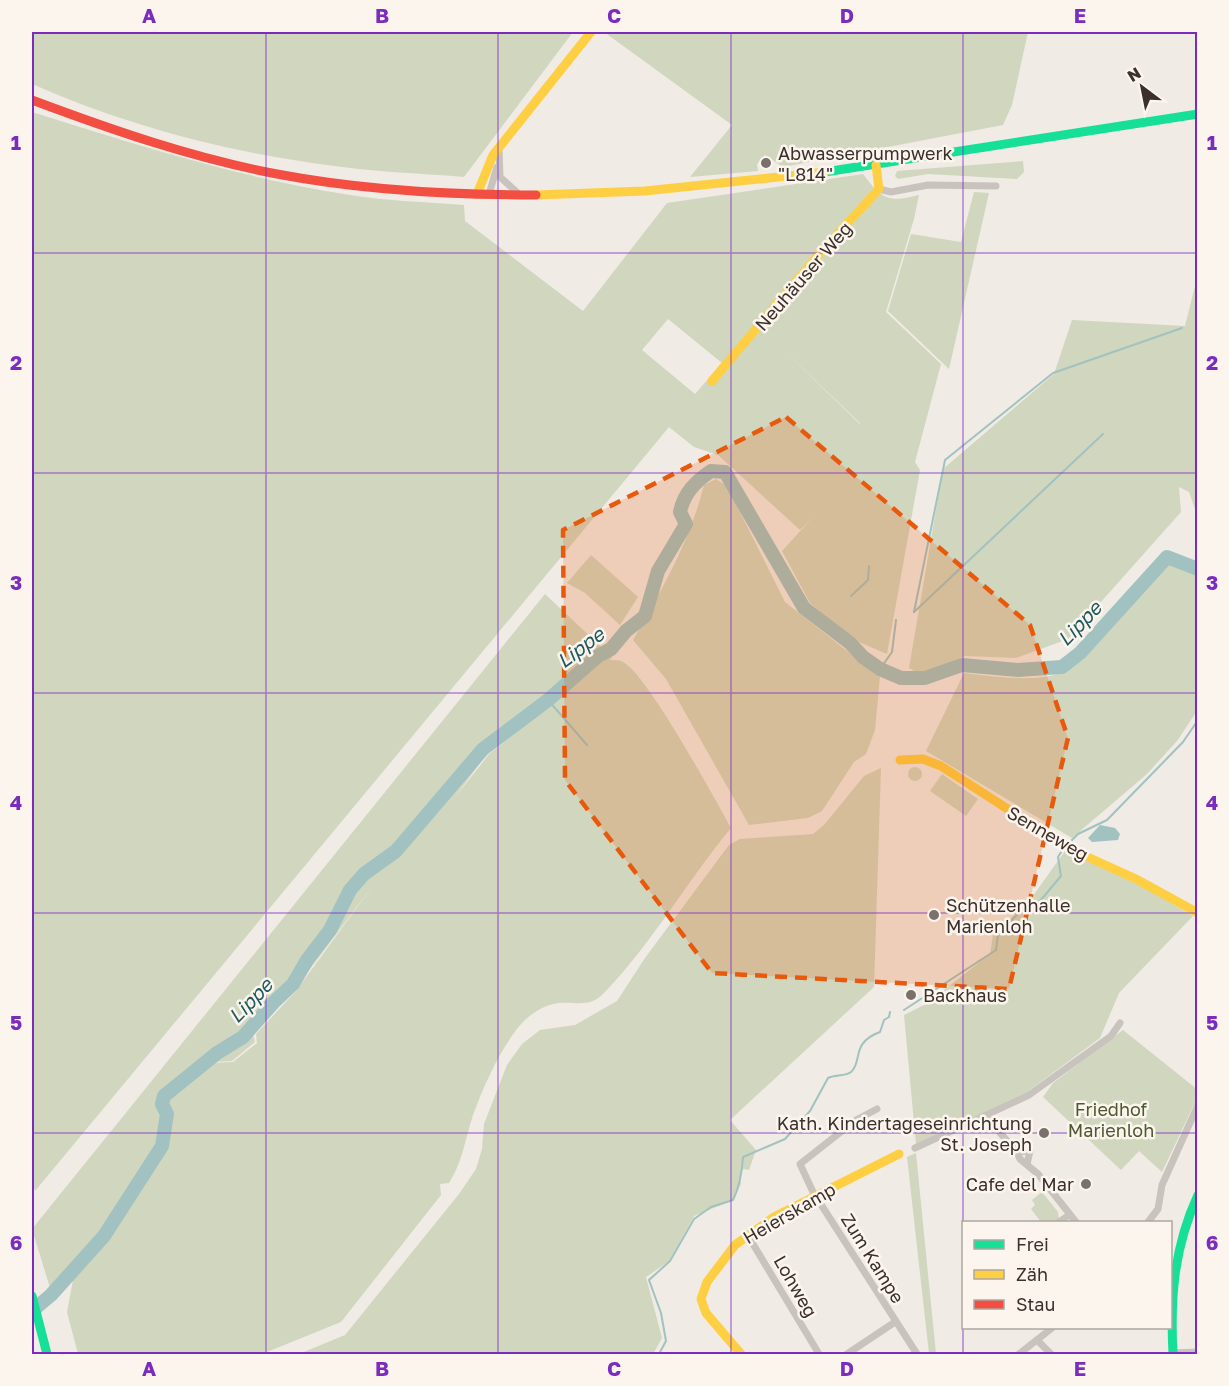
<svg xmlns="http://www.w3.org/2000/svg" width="1229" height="1386" font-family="'Golos Text',sans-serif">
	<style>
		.green { fill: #d1d6bf; fill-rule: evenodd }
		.water { fill: #a1c2c1 }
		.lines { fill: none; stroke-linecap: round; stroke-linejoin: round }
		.stream { stroke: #a1c2c1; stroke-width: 2 }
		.river { stroke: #a1c2c1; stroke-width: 14 }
		.street { stroke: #c9c3be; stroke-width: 7 }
		.fast { stroke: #16e098; stroke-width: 9 }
		.slow { stroke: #ffcf43; stroke-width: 9 }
		.jam { stroke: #f24e42; stroke-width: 9 }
		.marked { fill: #e8590c; fill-opacity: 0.2; stroke: #e8590c; stroke-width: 4.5; stroke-dasharray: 12 8; stroke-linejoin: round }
		.grid { fill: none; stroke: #7b2cbf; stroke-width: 1.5; stroke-opacity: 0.55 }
		.poi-dot { fill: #7a716c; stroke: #fbf5ee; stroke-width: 2 }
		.labels { text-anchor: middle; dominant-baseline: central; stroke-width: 5; stroke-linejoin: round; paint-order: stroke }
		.poi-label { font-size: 18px; fill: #3b302b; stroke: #fbf5ee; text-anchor: start }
		.street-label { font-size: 18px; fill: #3b302b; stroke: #fbf5ee }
		.park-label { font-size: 18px; fill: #4a5a2e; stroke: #fbf5ee }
		.water-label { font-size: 20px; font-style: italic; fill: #1f5a5e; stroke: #fbf5ee }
		.neatline { fill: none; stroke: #7b2cbf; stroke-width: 2 }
		.grid-label { font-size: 20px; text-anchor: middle; font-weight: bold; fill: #7b2cbf }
	</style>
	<rect width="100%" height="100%" fill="#f0ebe5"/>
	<g class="green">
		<path d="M32,32H573L464,177C418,173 372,172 327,165C227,152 124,125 32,84Z"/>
		<path d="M604,32H1028L1012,105L1003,125L783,167L765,155L757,164L758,171L690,177L732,125Z"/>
		<path d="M32,112C137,145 240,178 350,195C387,201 426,202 464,205L465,221L583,311L667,203L863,174C882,199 887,203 919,195L914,219L886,312L941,364L915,462L920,470L887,654L852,639L810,603L782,551L813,517L800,530L718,455L694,447L669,427L35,1191L32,1181ZM668,319L722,363L695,394L642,350ZM779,346L860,423V424Z"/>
		<path d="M1023,161L1024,172L1017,179L928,174L898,179L895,176L897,171Z"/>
		<path d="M974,192L989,193L949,369L888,311L911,234L961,242Z"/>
		<path d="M1197,278V515L1189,492L1179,487L1181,512L1068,639L1016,658L965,656L924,677L909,668L943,469L1054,374L1072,320L1185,326Z"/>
		<path d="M716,479L727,486L785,602L880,677L875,730L866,754L854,762L822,811L808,818L749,825L666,679L633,640C662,590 690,541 704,485Z"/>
		<path d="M591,555L638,597L620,625L585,593L567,583Z"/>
		<path d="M1171,561L1197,574V711L1177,741L1147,774L1072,838L926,751L964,673C992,676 1033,683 1061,673C1084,665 1150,583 1171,561Z"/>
		<path d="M545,594L612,657L610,660C614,660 620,660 623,662C647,674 715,799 731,828C687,881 653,942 605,992C589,1009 577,1001 558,1003C540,1006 524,1018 514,1033C496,1058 484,1086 473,1115C465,1139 463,1161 449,1183L440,1184L441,1195L341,1322L262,1354H78L67,1312L73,1280L89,1258L54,1301L32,1229ZM555,702L489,754L453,800L488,752ZM374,884L296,991L256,1034L257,1043L233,1062L212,1063L203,1071L212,1062L232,1061L255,1042L253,1034L295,989Z"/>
		<circle cx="915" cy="774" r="7"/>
		<path d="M881,768L874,987L730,1120L756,1150L749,1170L743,1169L740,1175L741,1184L733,1200L694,1216L669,1261L646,1277L662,1338L653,1354H299L345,1335L459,1194L476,1169L482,1149L484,1124L507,1065L522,1044L540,1030L575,1025L617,1001L645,958L729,845L740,839L813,834L824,825L864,776Z"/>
		<path d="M942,774L978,799L966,816L930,791Z"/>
		<path d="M1065,851L1140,885L1193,916L1119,993L1100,1038L1027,1092L916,1144L904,1015L926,1004L990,954L993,935L1030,900Z"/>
		<path d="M1123,1030L1198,1090L1197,1098L1162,1172L1139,1151L1121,1170L1043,1097L1053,1083Z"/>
		<path d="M916,1153L936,1354H929L907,1157Z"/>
		<path d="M1042,1192L1058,1212L1059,1220L1041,1222L1031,1209L1035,1205L1032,1200Z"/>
	</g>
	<path class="water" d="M1100,825L1115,828L1120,834L1118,840L1092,842L1088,838Z"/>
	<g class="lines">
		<g class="stream">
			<path d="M851,596L868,580L869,566"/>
			<path d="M914,612L945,460L1053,373L1182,328"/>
			<path d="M914,612L1103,434"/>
			<path d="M880,669L892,652L896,620"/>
			<path d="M548,700L587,745"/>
			<path d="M1067,845L1078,834L1107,820L1183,742L1198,720"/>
			<path d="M904,1010L996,950L998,935L1026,905L1040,901L1061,876L1058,857L1063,849"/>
			<path d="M659,1354L666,1341L661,1313L649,1280L670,1261L694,1219L711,1207L733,1200C740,1186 742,1173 743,1157L785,1139L810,1111L828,1078C835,1075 846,1076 851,1072C863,1062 850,1043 880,1032L884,1020L889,1017L890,1012"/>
		</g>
		<path class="river" d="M32,1311L51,1295L104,1236L162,1146L167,1114L162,1104L164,1096L217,1053L243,1037L273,1003L293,984L307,960L330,930L350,890L364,874L396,851L483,749L548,700L598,656L611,649L626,631L645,616L658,571L686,524L680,512C684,493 695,482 711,471L725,472L804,608L850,643L863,657L880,669L901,678H925L962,665L1018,670L1062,667L1080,653L1167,557L1198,569"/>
		<g class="street">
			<path d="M499,149L500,177L519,194"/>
			<path d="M879,189L891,192L928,185L996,186"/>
			<path d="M489,194L497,167"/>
			<path d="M877,1109L856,1120L800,1164L813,1192L917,1354"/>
			<path d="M985,1116L1017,1152L1020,1159L1038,1174L1076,1222"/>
			<path d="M915,1148L1029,1095L1111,1036L1120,1023"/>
			<path d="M1017,1152L1030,1151L1027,1164"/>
			<path d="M1059,1222L1069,1215"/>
			<path d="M1148,1222L1158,1209L1162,1185L1198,1105"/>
			<path d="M747,1234L819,1354"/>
			<path d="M1038,1341L1051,1354"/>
			<path d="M1173,1353L1198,1352"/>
			<path d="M847,1354L895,1322"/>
			<path d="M1019,1354L1052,1328"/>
		</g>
		<g class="fast">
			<path d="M825,172L1198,114"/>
			<path d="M32,1296L47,1354"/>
			<path d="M1173,1354C1170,1297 1174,1247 1198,1195"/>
		</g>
		<g class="slow">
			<path d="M477,194L493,155L591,32"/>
			<path d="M536,195L645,191L825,172"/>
			<path d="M712,381L820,253L879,189L876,165"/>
			<path d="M900,760L923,759L941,766L1068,848L1136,879L1198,913"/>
			<path d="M741,1354L706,1313L701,1299L707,1282L735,1245L774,1217L899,1154"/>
		</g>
		<path class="jam" d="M32,100C112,130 193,158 277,174C361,190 449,195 536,195"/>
	</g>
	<path class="marked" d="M786,417L1030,625L1068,738L1009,989L712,973L565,780L563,530Z"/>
	<path class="grid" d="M266,32V1354M498,32V1354M731,32V1354M963,32V1354M32,253H1198M32,473H1198M32,693H1198M32,913H1198M32,1133H1198"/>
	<g class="poi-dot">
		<circle cx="766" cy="163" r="6"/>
		<circle cx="934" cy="915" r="6"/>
		<circle cx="911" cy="995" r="6"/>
		<circle cx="1044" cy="1133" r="6"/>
		<circle cx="1086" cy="1184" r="6"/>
	</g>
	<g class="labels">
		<g class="poi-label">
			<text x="778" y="153">Abwasserpumpwerk<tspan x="778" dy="21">"L814"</tspan></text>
			<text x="946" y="905">Schützenhalle<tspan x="946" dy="21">Marienloh</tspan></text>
			<text x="923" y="995">Backhaus</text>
			<text x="1032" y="1123" text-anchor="end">Kath. Kindertageseinrichtung<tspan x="1032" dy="21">St. Joseph</tspan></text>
			<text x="1074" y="1184" text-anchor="end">Cafe del Mar</text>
		</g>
		<g class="street-label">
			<text transform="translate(803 276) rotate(-49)">Neuhäuser Weg</text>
			<text transform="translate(1048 833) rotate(30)">Senneweg</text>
			<text transform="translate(789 1213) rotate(-30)">Heierskamp</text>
			<text transform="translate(873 1258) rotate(58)">Zum Kampe</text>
			<text transform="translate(796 1286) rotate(60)">Lohweg</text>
		</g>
		<g class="park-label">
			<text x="1111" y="1109">Friedhof<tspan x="1111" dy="21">Marienloh</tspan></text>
		</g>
		<g class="water-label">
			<text transform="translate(1079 623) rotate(-46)">Lippe</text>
			<text transform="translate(580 647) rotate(-37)">Lippe</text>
			<text transform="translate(250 1000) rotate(-46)">Lippe</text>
		</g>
	</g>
	<rect width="1229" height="1386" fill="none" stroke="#fbf5ee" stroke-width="66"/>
	<rect x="962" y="1221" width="210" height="108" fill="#fbf5ee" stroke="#aea6a0" stroke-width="1.5"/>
	<rect x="974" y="1240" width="30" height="9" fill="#16e098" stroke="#aea6a0" stroke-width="1.5"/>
	<text x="1016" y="1251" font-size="18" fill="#3b302b">Frei</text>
	<rect x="974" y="1270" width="30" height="9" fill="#ffcf43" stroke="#aea6a0" stroke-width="1.5"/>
	<text x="1016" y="1281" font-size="18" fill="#3b302b">Zäh</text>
	<rect x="974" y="1300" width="30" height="9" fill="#f24e42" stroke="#aea6a0" stroke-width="1.5"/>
	<text x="1016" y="1311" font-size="18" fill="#3b302b">Stau</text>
	<g transform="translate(1142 87) rotate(328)" stroke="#fbf5ee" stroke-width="4.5" paint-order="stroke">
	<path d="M0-4.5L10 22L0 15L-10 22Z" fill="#3b302b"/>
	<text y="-9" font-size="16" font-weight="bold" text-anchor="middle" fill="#3b302b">N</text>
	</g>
	<rect x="33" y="33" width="1163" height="1320" class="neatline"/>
	<g class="grid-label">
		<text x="149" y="23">A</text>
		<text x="382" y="23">B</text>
		<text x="614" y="23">C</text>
		<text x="847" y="23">D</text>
		<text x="1080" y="23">E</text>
		<text x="16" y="150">1</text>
		<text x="1212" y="150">1</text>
		<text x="16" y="370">2</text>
		<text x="1212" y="370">2</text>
		<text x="16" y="590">3</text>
		<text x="1212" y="590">3</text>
		<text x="16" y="810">4</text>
		<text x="1212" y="810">4</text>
		<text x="16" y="1030">5</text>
		<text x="1212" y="1030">5</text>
		<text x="16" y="1250">6</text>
		<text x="1212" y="1250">6</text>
		<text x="149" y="1376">A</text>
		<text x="382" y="1376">B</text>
		<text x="614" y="1376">C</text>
		<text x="847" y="1376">D</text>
		<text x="1080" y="1376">E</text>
	</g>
</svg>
